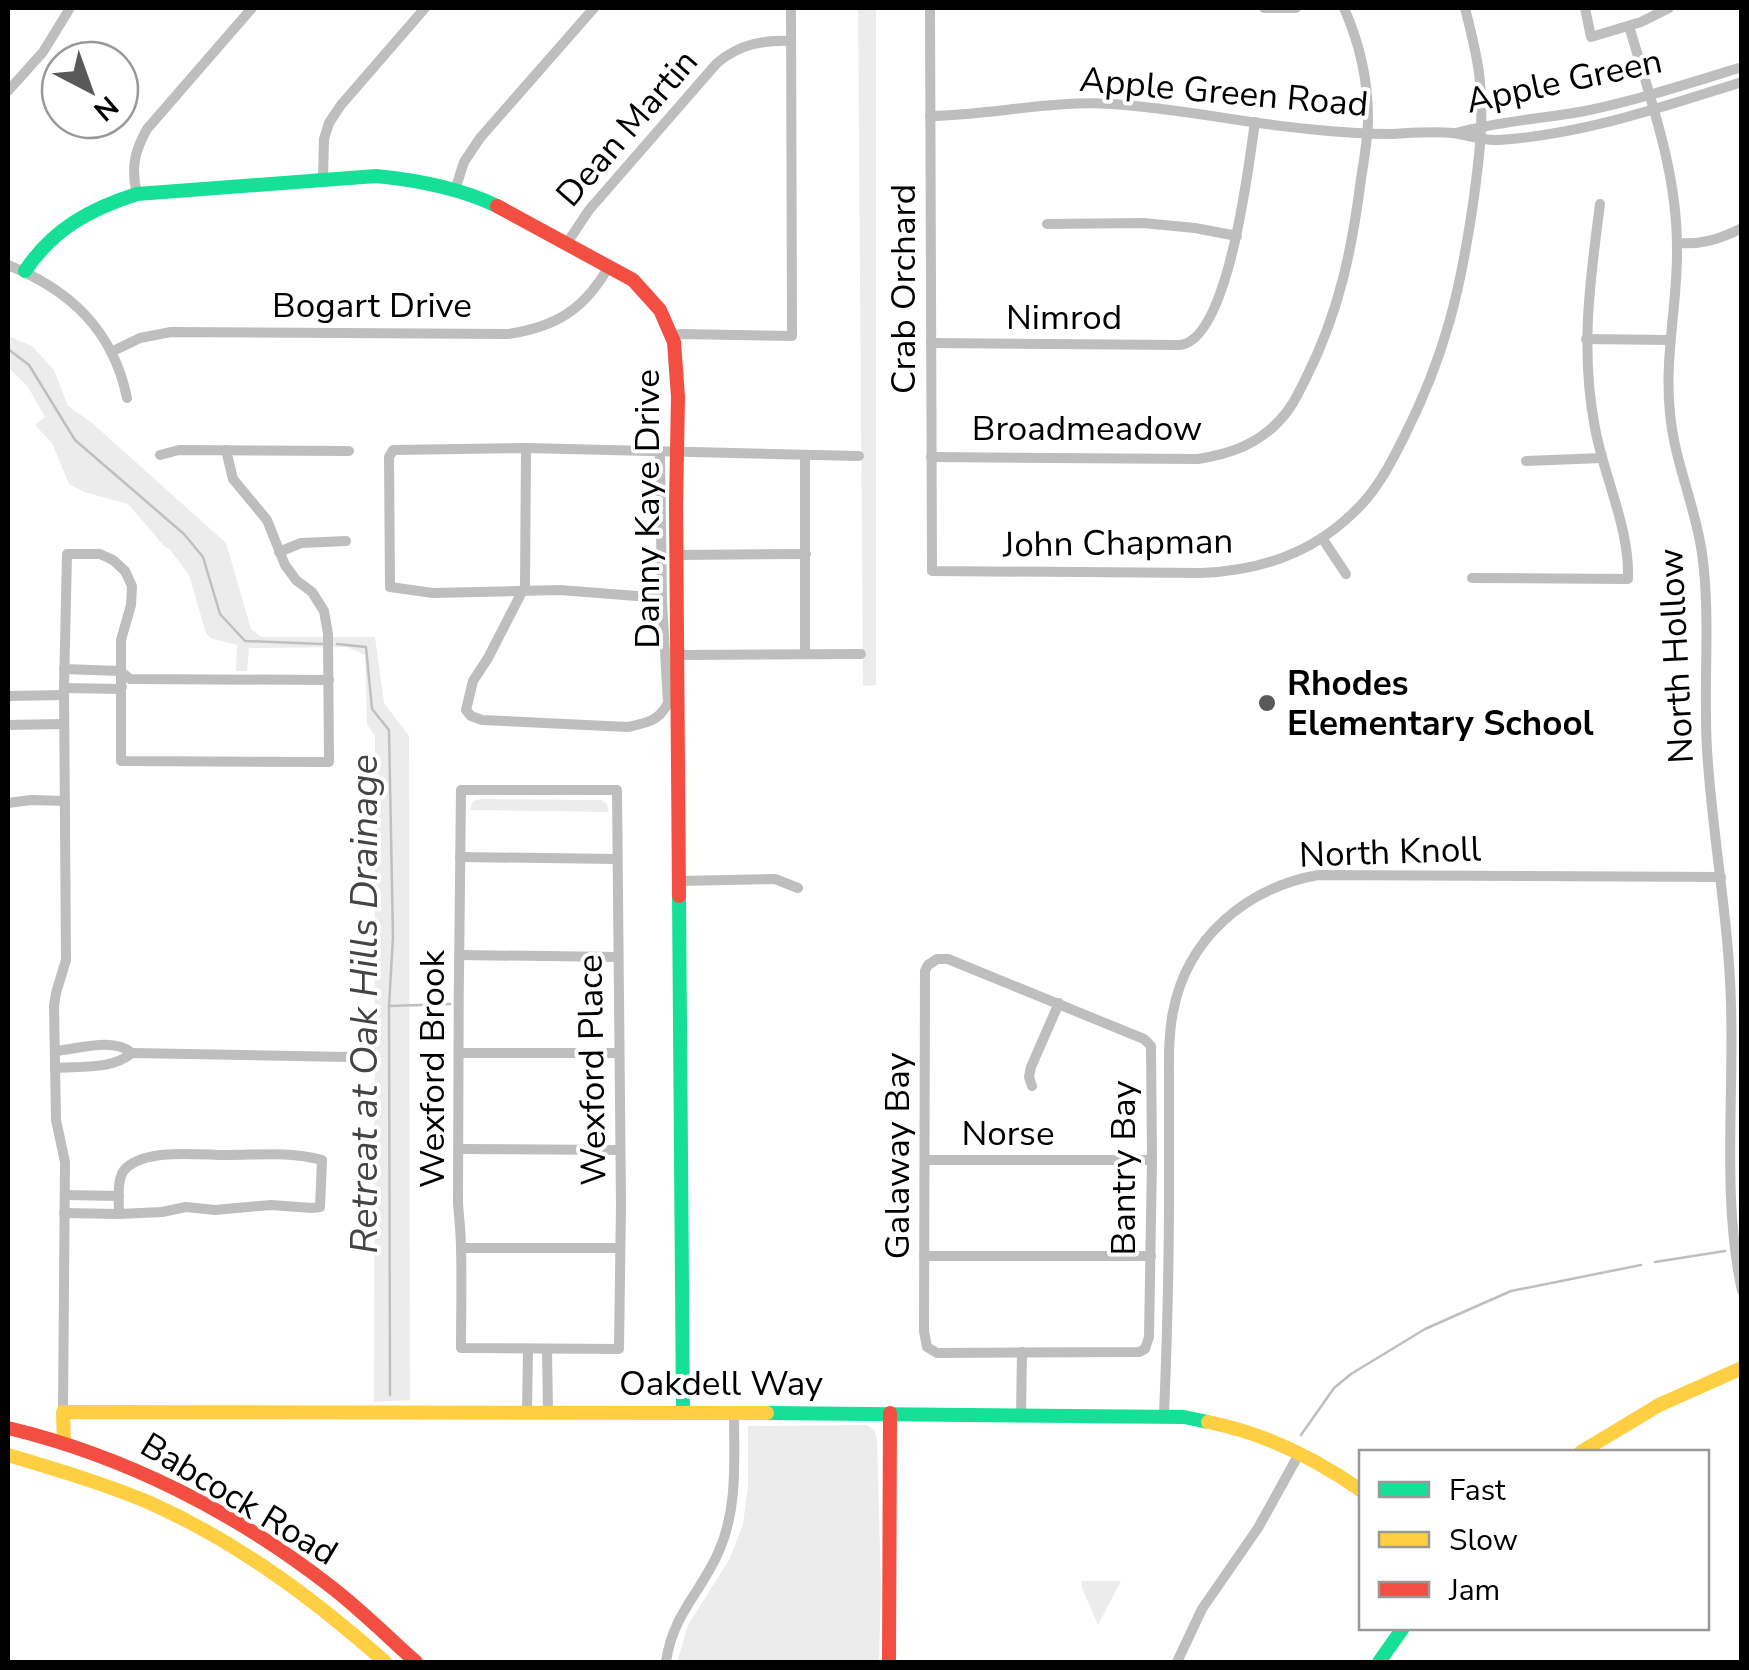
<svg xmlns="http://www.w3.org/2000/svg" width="1749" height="1670" font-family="'Nunito Sans',sans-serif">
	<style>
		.green { fill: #ececec }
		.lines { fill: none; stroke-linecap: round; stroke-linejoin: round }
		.stream { stroke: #bfbfbf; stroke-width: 2.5 }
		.street { stroke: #bebebe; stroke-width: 10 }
		.fast { stroke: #16e098; stroke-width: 14 }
		.slow { stroke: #ffcf43; stroke-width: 14 }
		.jam { stroke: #f24e42; stroke-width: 14 }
		.poi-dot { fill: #595959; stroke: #fff; stroke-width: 4 }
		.labels { text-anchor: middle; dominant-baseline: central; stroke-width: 8; stroke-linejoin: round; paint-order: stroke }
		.street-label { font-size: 35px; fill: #000; stroke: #fff }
		.poi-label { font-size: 35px; font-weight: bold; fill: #000; stroke: #fff; text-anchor: start }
		.water-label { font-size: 38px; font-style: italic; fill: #444; stroke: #fff }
	</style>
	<rect width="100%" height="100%" fill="#fff"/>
	<g class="green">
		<path d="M858,8H876V685L863,686Z"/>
		<path d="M8,336L32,346L54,370L68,406L91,422L226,543L251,629L261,637H375L384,703L409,736L410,1400L374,1402L375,736L367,724L365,655L347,647L249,648L247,671H236L237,645L210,638L206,633L189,575L169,548H166L128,504L84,492L69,484L52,443L35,425L45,417L28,387L8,367Z"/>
		<path d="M481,799L601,800L607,804L609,812L470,810L473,801Z"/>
		<path d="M867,1425L875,1431L877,1437L881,1588L879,1662H677L688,1625L729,1560L743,1524L748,1486V1426Z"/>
		<path d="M1082,1581H1121L1098,1625L1082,1588Z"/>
	</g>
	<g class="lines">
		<g class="stream">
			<path d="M8,349L29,365L75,440L184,534L203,557L220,614L245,641L322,644"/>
			<path d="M337,644L366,647L372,709L389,730L393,937L389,1006L390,1395"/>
			<path d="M389,1006L450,1004"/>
			<path d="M1655,1262L1725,1251"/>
			<path d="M1301,1435L1334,1388L1351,1374L1425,1329L1511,1291L1641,1265"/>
		</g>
		<g class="street">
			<path d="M930,8L932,571L1201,573C1258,571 1311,554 1353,513C1376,492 1390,465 1404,437C1446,354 1461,288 1474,197C1479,159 1484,121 1480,82C1478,57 1471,32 1465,8"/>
			<path d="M1264,8H1296"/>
			<path d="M1585,8L1591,37L1641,22L1669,8"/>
			<path d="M1629,26C1650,98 1677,171 1677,247C1678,303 1664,357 1670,413C1674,460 1695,505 1702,553C1711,617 1703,684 1707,749C1712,835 1729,919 1731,1005C1734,1100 1722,1198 1742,1291"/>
			<path d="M8,91L43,52L70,8"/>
			<path d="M930,116C991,115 1051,100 1112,104C1178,108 1243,123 1308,129C1336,132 1364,134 1392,134C1412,133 1433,131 1453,133C1468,135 1482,141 1498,140C1582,135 1662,107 1742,82"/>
			<path d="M1456,133C1498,121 1542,119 1585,111C1638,100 1690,83 1742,67"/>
			<path d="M323,178L324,139L329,123L341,105L425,8"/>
			<path d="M455,190L464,162L480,138L594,8"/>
			<path d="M137,194C131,169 134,152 147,129L252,8"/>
			<path d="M1047,224L1143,223L1195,228L1237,236"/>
			<path d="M567,243L589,210L717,63C740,44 762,40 791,41"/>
			<path d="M1677,243C1702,245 1720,239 1742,228"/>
			<path d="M8,265C70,290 113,330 127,398"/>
			<path d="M673,337L681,334L792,336L791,8"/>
			<path d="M1586,339L1669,340"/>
			<path d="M931,343L1179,345C1229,342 1249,162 1255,122"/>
			<path d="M111,352L140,338L171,332L508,334C556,327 585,309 609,266"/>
			<path d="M526,448L525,586L488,658L473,681L466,710L471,716L482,720L628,727C647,723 659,721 668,703L662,602L660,451"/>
			<path d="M160,455L179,450L349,451"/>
			<path d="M805,456V653"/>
			<path d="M931,457L1198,459C1229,454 1257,445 1279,421C1292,408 1299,392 1307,376C1339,312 1352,250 1361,179C1364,159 1368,139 1368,118C1368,80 1359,42 1344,8"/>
			<path d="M1526,461L1602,458"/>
			<path d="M1322,538L1346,574"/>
			<path d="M279,552L301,543L346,541"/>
			<path d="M676,555L806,554"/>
			<path d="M1472,578L1628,579C1630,529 1604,477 1595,428C1580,350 1590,281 1600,204"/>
			<path d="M662,598L560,590L433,593L390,587L389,457L393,450L526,448L859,456"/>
			<path d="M677,655L861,654"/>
			<path d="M64,669L120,671L130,679L329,680"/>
			<path d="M64,688L120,689L122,687"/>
			<path d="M8,696L64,695"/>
			<path d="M8,725L64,724"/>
			<path d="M461,790H617L621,1204L619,1349L461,1348C461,1315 462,1281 461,1248C461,1233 459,1218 458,1203C458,1065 459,928 461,790Z"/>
			<path d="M8,803L31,800L65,801"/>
			<path d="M460,857L616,859"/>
			<path d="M678,881L775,879L798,888"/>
			<path d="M460,955L618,957"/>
			<path d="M937,959H948L1144,1039L1151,1046L1152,1160L1149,1337L1145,1349L1139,1352L937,1353L927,1347L924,1331L925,971L928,965Z"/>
			<path d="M55,1051C79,1049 113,1037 132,1053C112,1070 80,1066 55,1068"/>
			<path d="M132,1053L348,1057"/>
			<path d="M460,1053H619"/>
			<path d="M1032,1086L1029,1077L1031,1067L1059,1003"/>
			<path d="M459,1149L620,1150"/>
			<path d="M925,1160H1152"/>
			<path d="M65,1195L119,1196"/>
			<path d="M64,1213L119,1214L162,1212L186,1207L215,1210L271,1205L312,1208L320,1207L322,1160C289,1151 259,1155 227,1155C199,1155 148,1148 126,1168C116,1177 119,1201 119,1214"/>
			<path d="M461,1248H619"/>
			<path d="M924,1256H1151"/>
			<path d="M547,1349L548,1412"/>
			<path d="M63,1412L65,1162L56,1120L54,1006L56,993L66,960L64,688L67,554H100L113,560L125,571L132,586L131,605L121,640V761L329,762L328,634L324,611L312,592L296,580L285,565L267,520L233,479L226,450"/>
			<path d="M527,1412L528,1349"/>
			<path d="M1021,1414L1022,1352"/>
			<path d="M1164,1415C1167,1342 1169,1268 1169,1195C1169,1159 1169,1124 1169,1088C1169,1063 1168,1037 1173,1012C1187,938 1246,888 1318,875L1721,877"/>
			<path d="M666,1662C673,1613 701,1593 719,1551C738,1508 734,1460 734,1413"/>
			<path d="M1177,1662L1202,1609L1258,1528L1299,1454"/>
		</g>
		<g class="fast">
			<path d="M25,271C53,229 90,209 137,194L376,176C417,180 460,188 497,206"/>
			<path d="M679,896L683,1413"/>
			<path d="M767,1413L1184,1417L1208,1422"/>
			<path d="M1379,1662L1403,1628"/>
		</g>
		<g class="slow">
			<path d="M1208,1422C1264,1433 1315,1458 1362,1491"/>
			<path d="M64,1443L63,1412L767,1413"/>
			<path d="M1581,1452L1659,1405L1742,1368"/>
			<path d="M8,1455C55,1469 102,1483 148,1502C236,1541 313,1598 385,1662"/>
		</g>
		<g class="jam">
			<path d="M497,206L633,280L660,310L674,342L678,397L676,505L679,896"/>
			<path d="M8,1428C125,1456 235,1512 330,1586C360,1609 387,1636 416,1662"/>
			<path d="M889,1662L890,1413"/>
		</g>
	</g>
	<circle class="poi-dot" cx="1267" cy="703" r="10"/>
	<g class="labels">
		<g class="street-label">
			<text transform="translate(1564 81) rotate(-12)">Apple Green</text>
			<text transform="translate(1224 92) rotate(5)">Apple Green Road</text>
			<text transform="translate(627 128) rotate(-49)">Dean Martin</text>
			<text transform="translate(903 289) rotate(-90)">Crab Orchard</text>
			<text x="372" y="305">Bogart Drive</text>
			<text x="1064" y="317">Nimrod</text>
			<text x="1087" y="428">Broadmeadow</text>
			<text transform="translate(647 509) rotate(-90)">Danny Kaye Drive</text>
			<text transform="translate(1118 543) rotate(-1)">John Chapman</text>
			<text transform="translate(1676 656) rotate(-93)">North Hollow</text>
			<text transform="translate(1390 852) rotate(-2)">North Knoll</text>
			<text transform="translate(432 1069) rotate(-90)">Wexford Brook</text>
			<text transform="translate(592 1070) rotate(-91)">Wexford Place</text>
			<text x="1008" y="1133">Norse</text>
			<text transform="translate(897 1156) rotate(-90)">Galaway Bay</text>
			<text transform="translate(1123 1168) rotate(-90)">Bantry Bay</text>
			<text x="721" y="1383">Oakdell Way</text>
			<text transform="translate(239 1499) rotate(31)">Babcock Road</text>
		</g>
		<g class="poi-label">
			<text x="1287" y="683">Rhodes<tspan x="1287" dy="40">Elementary School</tspan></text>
		</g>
		<g class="water-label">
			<text transform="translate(364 1004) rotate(-90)">Retreat at Oak Hills Drainage</text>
		</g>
	</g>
	<rect width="1749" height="1670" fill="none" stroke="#000000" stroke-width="20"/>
	<rect x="1359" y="1450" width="350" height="180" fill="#ffffff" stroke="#999999" stroke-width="2.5"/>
	<rect x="1379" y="1482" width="50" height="15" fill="#16e098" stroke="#999999" stroke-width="2.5"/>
	<text x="1449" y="1500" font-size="30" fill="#000000">Fast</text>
	<rect x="1379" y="1532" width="50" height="15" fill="#ffcf43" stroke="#999999" stroke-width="2.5"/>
	<text x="1449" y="1550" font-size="30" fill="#000000">Slow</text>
	<rect x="1379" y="1582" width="50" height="15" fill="#f24e42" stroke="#999999" stroke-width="2.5"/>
	<text x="1449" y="1600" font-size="30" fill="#000000">Jam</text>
	<g transform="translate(90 90) rotate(139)"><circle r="48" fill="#ffffff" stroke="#999999" stroke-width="2.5"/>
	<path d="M0-8L18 38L0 25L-18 38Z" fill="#595959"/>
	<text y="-15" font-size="28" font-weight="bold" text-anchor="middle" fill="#000000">N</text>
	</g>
</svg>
